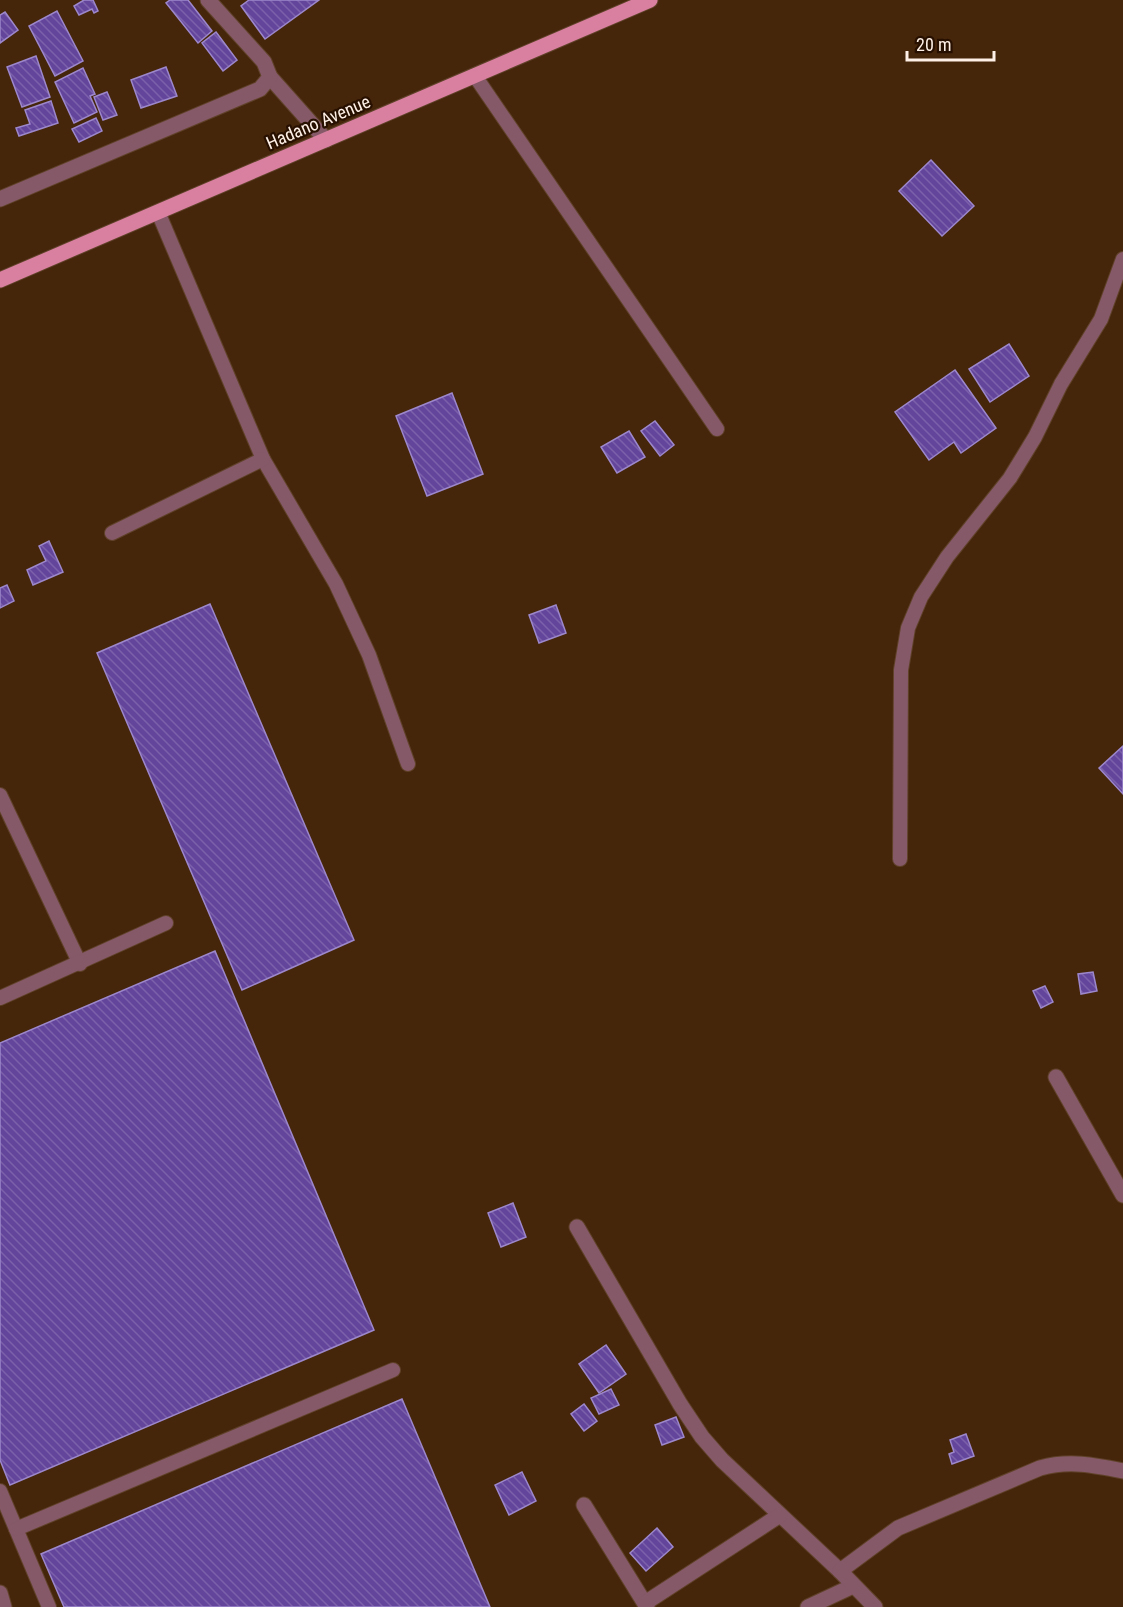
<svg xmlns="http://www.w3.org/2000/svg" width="1123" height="1607" font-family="'Roboto Condensed',sans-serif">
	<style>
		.building { fill: url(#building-back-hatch); stroke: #9d88cc; stroke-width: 1.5 }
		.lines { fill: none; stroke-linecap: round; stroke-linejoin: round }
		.lane-casing { stroke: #60422a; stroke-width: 16 }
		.street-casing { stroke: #60422a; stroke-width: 17 }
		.primary-casing { stroke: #60422a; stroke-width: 17 }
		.lane { stroke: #855968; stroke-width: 14 }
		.street { stroke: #855968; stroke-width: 15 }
		.primary { stroke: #d980a0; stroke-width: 15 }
		.labels { text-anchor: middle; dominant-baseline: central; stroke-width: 4.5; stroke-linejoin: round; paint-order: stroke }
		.street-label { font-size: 18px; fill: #fef0e6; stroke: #281000 }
	</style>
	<defs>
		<pattern id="building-back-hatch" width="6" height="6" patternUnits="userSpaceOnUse" patternTransform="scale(1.5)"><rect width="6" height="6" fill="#64459c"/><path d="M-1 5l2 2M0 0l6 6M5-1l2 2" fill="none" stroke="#7b60aa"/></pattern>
	</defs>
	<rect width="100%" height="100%" fill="#46260b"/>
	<g class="building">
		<path d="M84,0H93L98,11L94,13L92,9L79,15L74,6Z"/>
		<path d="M170,0H188L212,31L198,43L166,3Z"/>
		<path d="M249,0H319L265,39L241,6Z"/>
		<path d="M57,11L83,61L55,76L29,26Z"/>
		<path d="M5,12L18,30L0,43V15Z"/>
		<path d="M216,32L237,60L223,71L202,43Z"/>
		<path d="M36,56L50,97L22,107L7,67Z"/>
		<path d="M166,67L177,96L141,108L131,80Z"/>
		<path d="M83,68L95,94L90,96L97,112L74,123L55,82Z"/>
		<path d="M107,92L117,115L103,120L94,97Z"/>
		<path d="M51,101L58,123L19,136L16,128L30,124L25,110Z"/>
		<path d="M96,118L102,131L79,142L72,129Z"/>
		<path d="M931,160L974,206L942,236L899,191Z"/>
		<path d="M1009,344L1029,376L990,402L969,369Z"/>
		<path d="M955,370L996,428L961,453L954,442L929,460L895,412Z"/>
		<path d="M452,393L483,474L427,496L396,416Z"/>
		<path d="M655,421L674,445L660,456L641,431Z"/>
		<path d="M629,431L645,457L617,473L601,447Z"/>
		<path d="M49,541L63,572L33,585L27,570L46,561L39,546Z"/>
		<path d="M7,585L14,601L0,608V588Z"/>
		<path d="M210,604L354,940L242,990L97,653Z"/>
		<path d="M556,605L566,633L539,643L529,615Z"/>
		<path d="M1123,746V794L1099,768Z"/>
		<path d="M215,951L374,1330L10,1485L0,1460V1043Z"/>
		<path d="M1093,972L1097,991L1081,994L1078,974Z"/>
		<path d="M1045,986L1053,1002L1041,1008L1033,991Z"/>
		<path d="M513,1203L526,1237L501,1247L488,1213Z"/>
		<path d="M606,1345L626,1374L599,1393L579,1364Z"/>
		<path d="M611,1389L619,1405L599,1414L591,1398Z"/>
		<path d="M402,1399L490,1607H64L41,1554Z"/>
		<path d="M584,1404L597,1421L584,1431L571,1414Z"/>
		<path d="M676,1417L684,1437L662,1445L655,1425Z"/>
		<path d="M966,1434L974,1456L952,1464L949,1454L954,1452L950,1440Z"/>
		<path d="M522,1472L536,1501L509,1515L495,1485Z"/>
		<path d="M657,1528L673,1547L646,1571L630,1553Z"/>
	</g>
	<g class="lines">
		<g class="lane-casing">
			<g id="lane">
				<path d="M475,76L717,429"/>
				<path d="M158,212L263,459L336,584L369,655L408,764"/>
				<path d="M112,533L263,459"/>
				<path d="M0,795L80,964"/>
				<path d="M900,859L901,670L908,628L921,597L947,557L1010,478L1035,437L1061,384L1101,319L1123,259"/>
				<path d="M0,998L166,923"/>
				<path d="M0,1491L49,1607"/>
				<path d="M16,1529L393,1370"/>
			</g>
		</g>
		<g class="street-casing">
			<g id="street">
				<path d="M270,77L326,140"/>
				<path d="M0,199L260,89L270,77L264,62L208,0"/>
				<path d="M1056,1077L1123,1195"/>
				<path d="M577,1227L680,1404L702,1437L722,1460L840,1571"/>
				<path d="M584,1505L647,1607"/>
				<path d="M0,1593L4,1607"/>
				<path d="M645,1603L780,1515"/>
				<path d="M808,1607L853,1586"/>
				<path d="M875,1607L840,1571L898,1528L1040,1468C1069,1460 1094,1465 1123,1471"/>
			</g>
		</g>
		<g class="primary-casing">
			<path id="primary" d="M0,280L650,0"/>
		</g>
		<use href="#lane" class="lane"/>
		<use href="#street" class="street"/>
		<use href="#primary" class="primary"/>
	</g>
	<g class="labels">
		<g class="street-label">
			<text transform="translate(318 122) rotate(-23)">Hadano Avenue</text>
		</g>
	</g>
	<path d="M907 51v9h87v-9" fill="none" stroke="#fef0e6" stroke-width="3"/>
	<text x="916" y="51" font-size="18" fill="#fef0e6" stroke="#281000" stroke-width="4.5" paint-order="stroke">20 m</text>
</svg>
